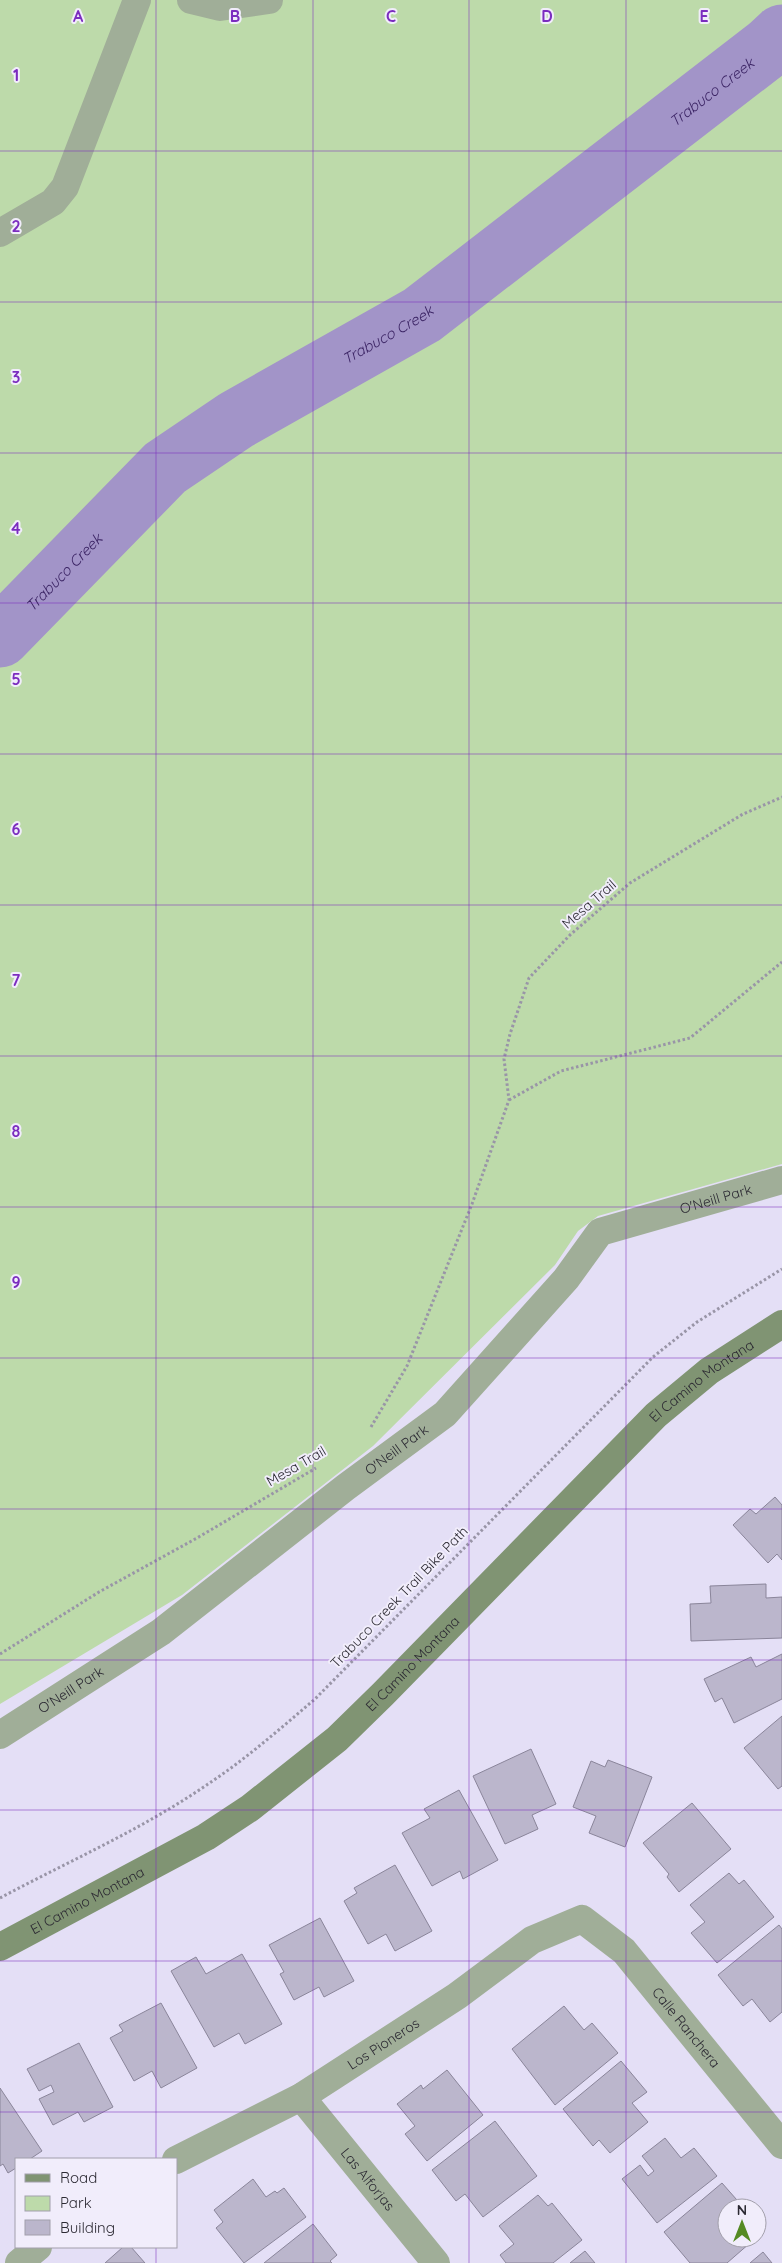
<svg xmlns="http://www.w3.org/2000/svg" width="782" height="2263" font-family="Quicksand,sans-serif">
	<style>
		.green { fill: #bddaaa }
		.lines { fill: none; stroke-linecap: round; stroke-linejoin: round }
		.river { stroke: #a294c8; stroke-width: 61 }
		.building { fill: #bbb6cc; stroke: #8a859a }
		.path { stroke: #9995a7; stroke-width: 3; stroke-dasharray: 2.5 2.5; stroke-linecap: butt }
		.street { stroke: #a0ae98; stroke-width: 28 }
		.secondary { stroke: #809473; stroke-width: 28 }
		.grid { fill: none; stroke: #7b2cbf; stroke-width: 1; stroke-opacity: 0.55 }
		.labels { text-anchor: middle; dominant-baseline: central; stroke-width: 4; stroke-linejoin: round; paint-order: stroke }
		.street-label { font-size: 14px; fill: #2c2a33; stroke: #f1edfb }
		.water-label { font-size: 15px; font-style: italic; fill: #3c2565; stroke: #f1edfb }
		.grid-label { font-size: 16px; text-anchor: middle; font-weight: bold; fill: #7b2cbf; stroke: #f1edfb; stroke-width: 4; stroke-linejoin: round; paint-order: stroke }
	</style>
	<rect width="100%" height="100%" fill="#e4dff6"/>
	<path class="green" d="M0,0H782V1164L598,1216L578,1231L555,1265L373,1446L182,1595L0,1704Z"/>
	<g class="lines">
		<path class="river" id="s1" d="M0,637L165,468L236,420L422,315L768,48L782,35"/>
	</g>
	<g class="building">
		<path d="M775,1497L782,1505V1560L777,1554L768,1563L733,1525L750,1509L756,1514Z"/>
		<path d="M766,1584V1598L782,1597V1638L691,1641L690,1604L711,1603L710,1586Z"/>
		<path d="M782,1654V1699L734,1723L722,1698L715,1702L704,1679L751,1657L756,1667Z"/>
		<path d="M782,1716V1786L778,1789L744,1748Z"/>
		<path d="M531,1749L556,1804L532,1815L538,1829L505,1844L473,1776Z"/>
		<path d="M608,1760L652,1777L625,1847L589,1833L596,1816L573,1807L591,1761L605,1767Z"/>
		<path d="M459,1790L498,1860L463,1879L460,1871L432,1886L402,1833L430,1818L424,1809Z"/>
		<path d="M692,1803L731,1849L679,1892L667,1877L669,1874L643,1843Z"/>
		<path d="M395,1865L432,1931L395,1951L386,1934L368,1944L344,1901L357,1893L354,1888Z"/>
		<path d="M729,1873L739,1884L744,1880L774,1917L717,1963L691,1933L705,1922L690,1905Z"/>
		<path d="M320,1918L354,1981L324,1997L319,1987L294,2000L280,1974L284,1972L269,1945Z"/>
		<path d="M779,1925L782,1929V2012L770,2022L752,1999L743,2006L718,1975Z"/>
		<path d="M242,1954L282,2024L245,2044L239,2033L214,2047L171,1971L196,1957L206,1974Z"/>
		<path d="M161,2003L197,2068L161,2088L152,2071L134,2081L110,2038L123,2031L119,2025Z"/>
		<path d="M564,2006L584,2030L592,2023L618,2053L555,2105L512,2049Z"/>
		<path d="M79,2043L113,2107L84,2122L78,2112L53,2125L39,2099L54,2092L51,2085L39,2091L27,2069Z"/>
		<path d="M621,2061L647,2092L632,2103L648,2122L610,2153L599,2140L593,2146L563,2109Z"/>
		<path d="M447,2070L483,2115L427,2161L405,2134L415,2126L397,2104L421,2085L423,2089Z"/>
		<path d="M0,2088L42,2151L30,2159H16V2168L8,2173L3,2164L0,2166Z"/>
		<path d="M495,2121L537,2176L483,2217L465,2194L456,2201L432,2170Z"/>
		<path d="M665,2138L681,2158L694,2148L717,2176L657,2223L622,2179L640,2165L648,2176L654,2171L642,2156Z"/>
		<path d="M253,2179L266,2197L275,2191L277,2193L284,2188L306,2217L244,2263L216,2228L223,2222L214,2210Z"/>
		<path d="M722,2183L744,2208H727V2238H746L750,2243L727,2263H690L664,2232Z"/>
		<path d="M538,2195L548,2206L552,2203L582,2240L553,2263H506L500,2255L514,2244L499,2226Z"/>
		<path d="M313,2224L337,2255L330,2261L332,2263H264Z"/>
		<path d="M123,2247H131L145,2263H105Z"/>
		<path d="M585,2251L595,2263H570Z"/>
		<path d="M763,2252L772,2263H750Z"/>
	</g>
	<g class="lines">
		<g class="path">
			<path d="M509,1100L561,1071L690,1038L782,962"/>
			<path d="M371,1427L407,1366L472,1204L509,1100L504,1059L510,1034L529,978L570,935L630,883L743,814L782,797"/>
			<path d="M0,1654L99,1592L197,1538L316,1468"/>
			<path d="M0,1898C69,1861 143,1829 208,1784C246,1759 281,1728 315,1699L653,1357L697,1322L782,1269"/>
		</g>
		<g class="street">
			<path d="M191,0L220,7L269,0"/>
			<path d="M0,233L53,202L65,187L137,0"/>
			<path id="s2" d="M0,1735L161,1632L346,1487L445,1414L566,1279L600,1232L782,1180"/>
			<path id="s3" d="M301,2097L436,2263"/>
			<path id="s4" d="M176,2160L301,2097L457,1996L532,1940L582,1919L624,1951L782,2145"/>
			<path d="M19,2263L38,2247"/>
		</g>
		<path class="secondary" id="s5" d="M0,1947L206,1837L250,1808L337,1739L383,1694L656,1415L709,1371L782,1324"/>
	</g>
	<path class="grid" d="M156,0V2159M313,0V2263M469,0V2263M626,0V2263M0,151H782M0,302H782M0,453H782M0,603H782M0,754H782M0,905H782M0,1056H782M0,1207H782M0,1358H782M0,1509H782M0,1660H782M0,1810H782M0,1961H782M0,2112H782M156,2247V2263"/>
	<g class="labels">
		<g class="street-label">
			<text transform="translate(589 904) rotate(-41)">Mesa Trail</text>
			<text stroke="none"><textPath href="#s2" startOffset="909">O'Neill Park</textPath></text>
			<text stroke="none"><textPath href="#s5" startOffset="909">El Camino Montana</textPath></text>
			<text stroke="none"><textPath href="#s2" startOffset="489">O'Neill Park</textPath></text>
			<text transform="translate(296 1466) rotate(-30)">Mesa Trail</text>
			<text transform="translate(399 1597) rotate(-46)">Trabuco Creek Trail Bike Path</text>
			<text stroke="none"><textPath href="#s5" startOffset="504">El Camino Montana</textPath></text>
			<text stroke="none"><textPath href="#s2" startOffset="84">O'Neill Park</textPath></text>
			<text stroke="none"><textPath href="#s5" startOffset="99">El Camino Montana</textPath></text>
			<text stroke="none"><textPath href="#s4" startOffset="625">Calle Ranchera</textPath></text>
			<text stroke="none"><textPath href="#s4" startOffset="238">Los Pioneros</textPath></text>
			<text stroke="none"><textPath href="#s3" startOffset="106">Las Alforjas</textPath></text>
		</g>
		<g class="water-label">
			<text stroke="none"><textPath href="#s1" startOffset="901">Trabuco Creek</textPath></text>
			<text stroke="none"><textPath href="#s1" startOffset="496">Trabuco Creek</textPath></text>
			<text stroke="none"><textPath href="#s1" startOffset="91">Trabuco Creek</textPath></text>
		</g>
	</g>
	<g class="grid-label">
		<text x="78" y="22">A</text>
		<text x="235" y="22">B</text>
		<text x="391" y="22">C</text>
		<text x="547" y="22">D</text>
		<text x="704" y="22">E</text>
		<text x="16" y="81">1</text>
		<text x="16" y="232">2</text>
		<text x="16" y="383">3</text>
		<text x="16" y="534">4</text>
		<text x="16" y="685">5</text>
		<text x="16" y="835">6</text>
		<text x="16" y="986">7</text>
		<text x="16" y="1137">8</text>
		<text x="16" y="1288">9</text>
	</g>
	<rect x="15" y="2158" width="162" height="90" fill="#f1edfb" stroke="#a29fab"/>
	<rect x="25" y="2174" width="25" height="8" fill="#809473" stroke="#a29fab"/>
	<text x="60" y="2183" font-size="15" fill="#2c2a33">Road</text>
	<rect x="25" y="2196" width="25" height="15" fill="#bddaaa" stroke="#a29fab"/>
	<text x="60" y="2208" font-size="15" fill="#2c2a33">Park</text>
	<rect x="25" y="2220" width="25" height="15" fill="#bbb6cc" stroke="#a29fab"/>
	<text x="60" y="2233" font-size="15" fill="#2c2a33">Building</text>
	<g transform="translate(742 2223)"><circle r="24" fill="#f1edfb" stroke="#a29fab"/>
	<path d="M0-4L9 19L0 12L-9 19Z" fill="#558a23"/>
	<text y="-8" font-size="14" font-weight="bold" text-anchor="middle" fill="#2c2a33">N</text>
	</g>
</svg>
